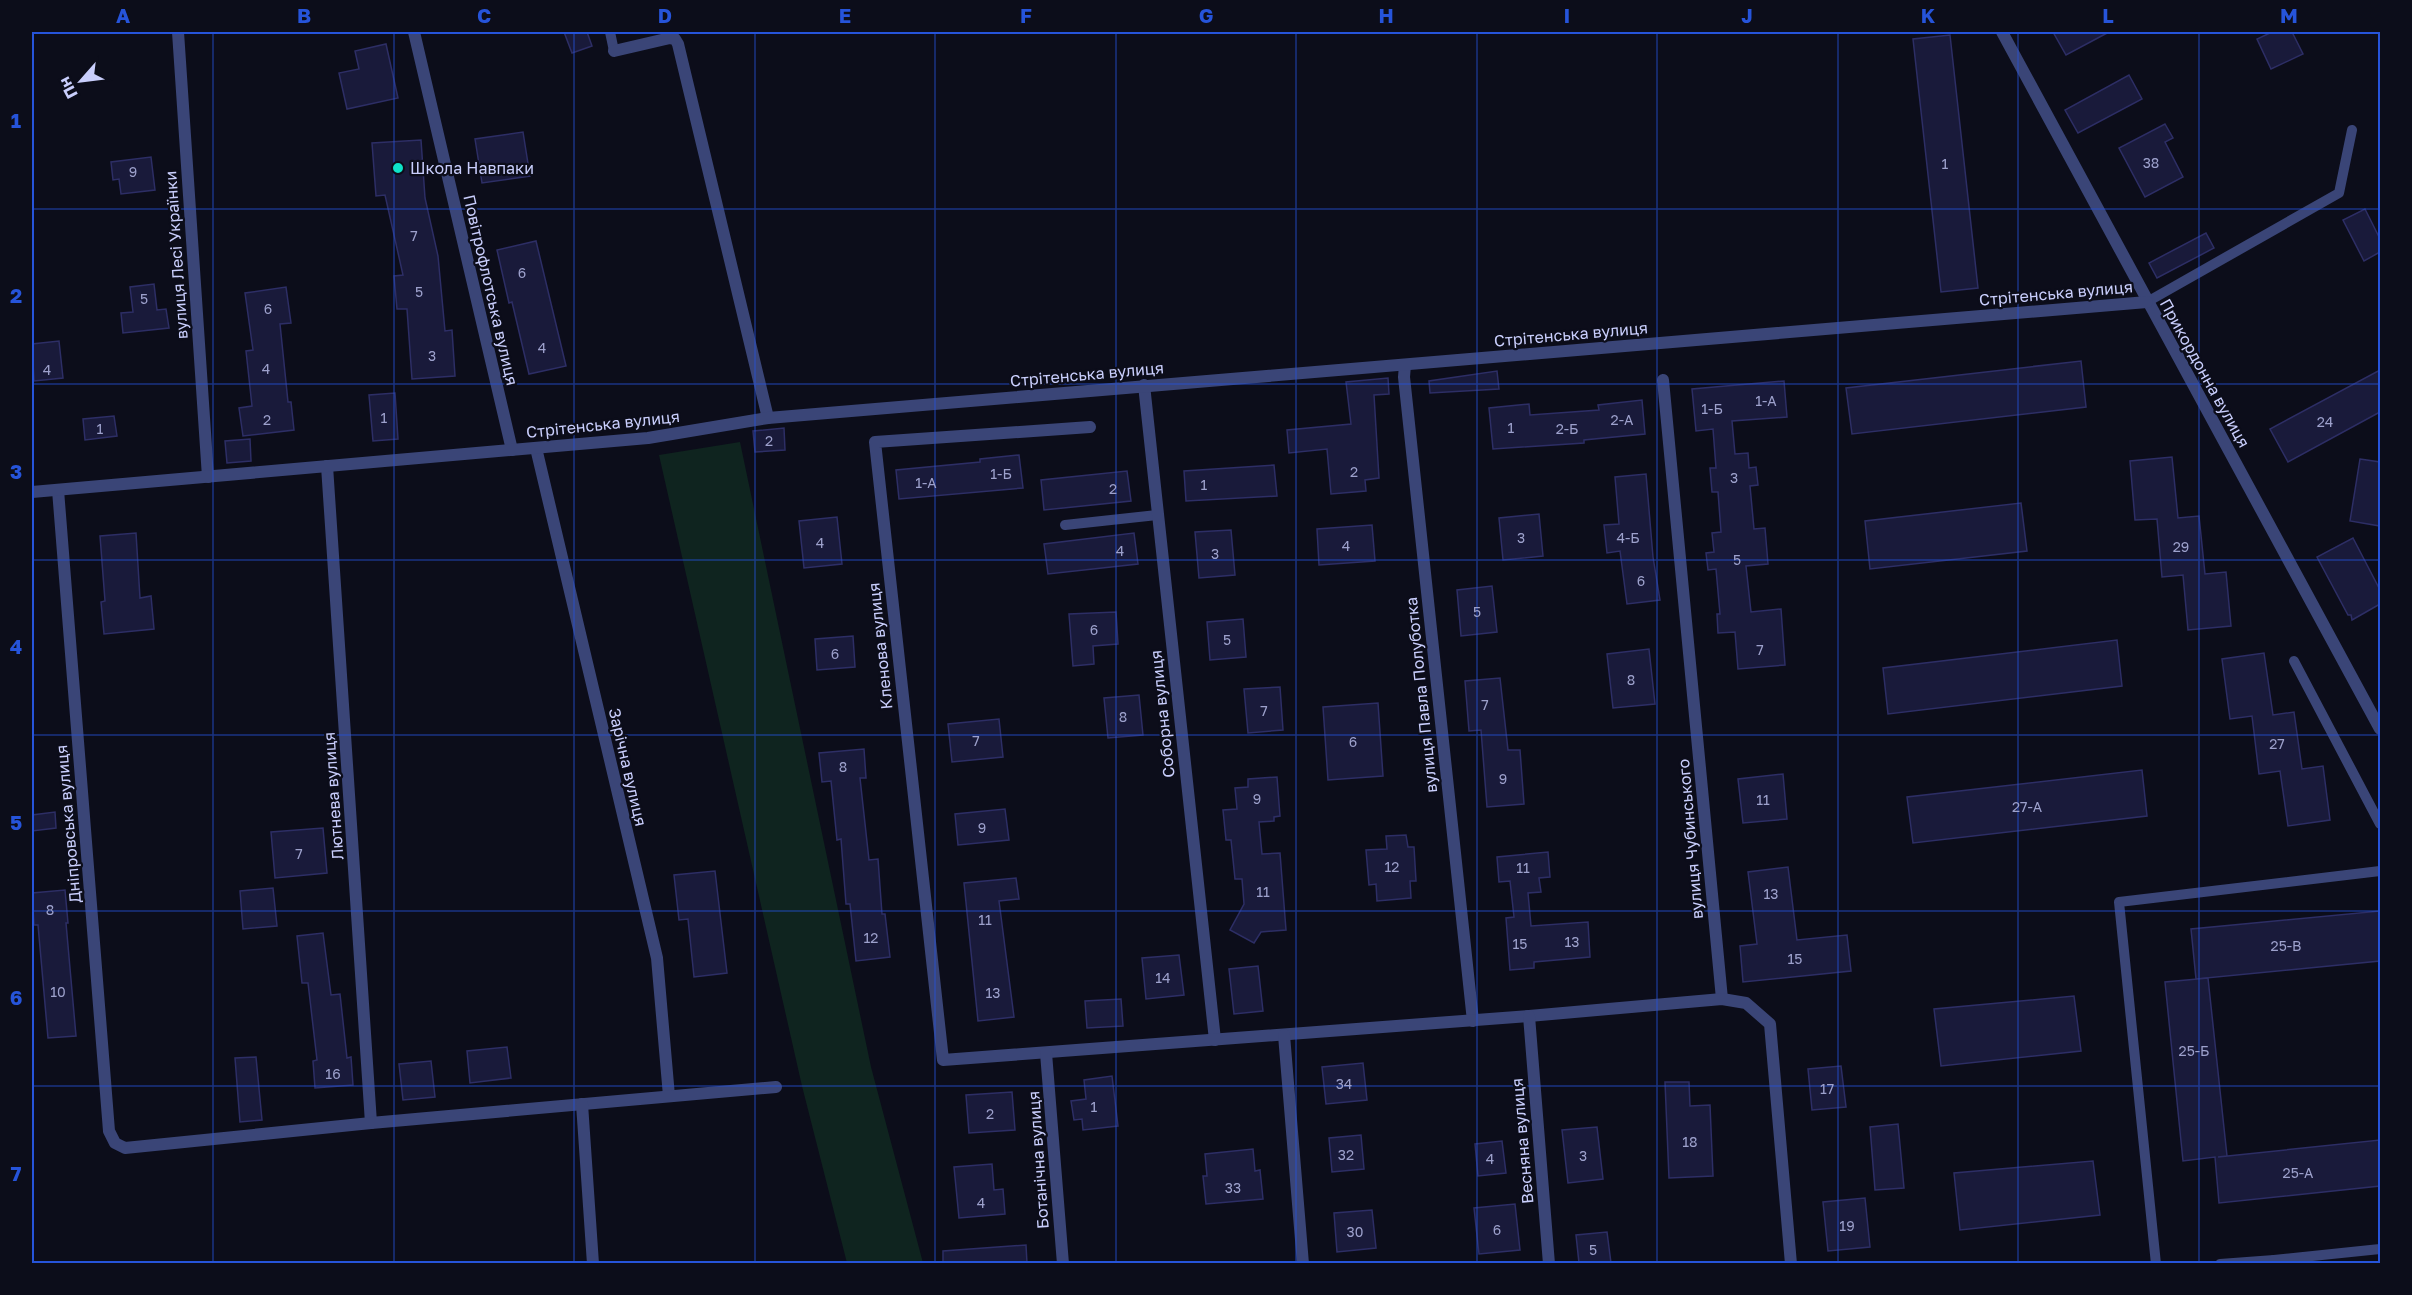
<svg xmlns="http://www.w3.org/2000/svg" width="2412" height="1295" font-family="'Golos Text',sans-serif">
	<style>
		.green { fill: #0f241f }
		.building { fill: #191a3a; stroke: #2d2e65; stroke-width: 1.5 }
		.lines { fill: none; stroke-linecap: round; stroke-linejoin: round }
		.lane { stroke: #3a4577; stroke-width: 10 }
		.street { stroke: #3a4577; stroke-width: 12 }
		.grid { fill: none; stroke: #2654da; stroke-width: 1.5; stroke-opacity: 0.55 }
		.poi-dot { fill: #0ee2c8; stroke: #0c0d1a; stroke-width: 2 }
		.labels { text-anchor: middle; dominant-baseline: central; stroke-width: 4.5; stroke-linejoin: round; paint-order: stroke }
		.number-label { font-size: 14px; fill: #9da1cc }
		.poi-label { font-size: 16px; fill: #c9cefc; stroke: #0c0d1a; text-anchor: start }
		.street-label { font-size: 16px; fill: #c9cefc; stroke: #0c0d1a }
		.neatline { fill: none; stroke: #2654da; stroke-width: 2 }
		.grid-label { font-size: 20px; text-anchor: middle; font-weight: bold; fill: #2654da }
	</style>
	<rect width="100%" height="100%" fill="#0c0d1a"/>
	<path class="green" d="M740,442L871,1067L923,1263H847L802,1086L659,455Z"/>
	<g class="building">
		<path d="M564,32H587L592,46L572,53Z"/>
		<path d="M2053,32H2109L2066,55Z"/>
		<path d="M2272,32H2292L2303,54L2271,69L2257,39Z"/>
		<path d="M1950,35L1978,288L1941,292L1913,39Z"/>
		<path d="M386,44L398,98L347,109L339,73L359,69L355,51Z"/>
		<path d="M2129,75L2142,99L2078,133L2065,110Z"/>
		<path d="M2165,124L2173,138L2165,142L2183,177L2145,197L2119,148Z"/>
		<path d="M523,132L530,176L482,183L475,139Z"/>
		<path d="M421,140L425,198L438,256L445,331L452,330L455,376L412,379L407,309H397L394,276L403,275L385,195L376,196L372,143Z"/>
		<path d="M151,157L155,190L121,194L119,179L113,180L111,162Z"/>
		<path d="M2365,209L2380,239V252L2364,261L2343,220Z"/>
		<path d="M2206,233L2214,248L2157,278L2149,263Z"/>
		<path d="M536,241L566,366L529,374L512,302L509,303L497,250Z"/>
		<path d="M154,284L157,310L166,309L169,328L123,333L121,313L133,312L130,287Z"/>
		<path d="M286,287L291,323L280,324L288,402H291L294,430L243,436L239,408L252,406L246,351L253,350L245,293Z"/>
		<path d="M59,341L63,378L34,381L32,344Z"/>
		<path d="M2081,361L2086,407L1852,434L1846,388Z"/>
		<path d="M2380,370V412L2288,462L2270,429Z"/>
		<path d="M1497,371L1499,389L1430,393L1429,381Z"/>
		<path d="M1388,378L1389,394L1374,395L1379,478L1365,480L1366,491L1331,494L1327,449L1289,453L1287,430L1351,424L1346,382Z"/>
		<path d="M1784,381L1787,417L1732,421L1735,454L1748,453L1749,468L1756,467L1758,485L1750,486L1754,529L1765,528L1768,564L1746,566L1751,612L1781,609L1785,665L1738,669L1735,632L1718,633L1717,614H1720L1716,569L1708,570L1706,553L1714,552L1712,533L1721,532L1718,492H1712L1710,468H1716L1713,429L1696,431L1692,389Z"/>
		<path d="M395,393L398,439L373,441L369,395Z"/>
		<path d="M1642,400L1645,434L1584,440V443L1493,449L1489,408L1529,404L1530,415L1599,410L1598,405Z"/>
		<path d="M114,416L117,436L85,440L83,419Z"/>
		<path d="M784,428L785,450L755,452L753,431Z"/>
		<path d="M250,439L251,461L227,463L225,441Z"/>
		<path d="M1019,455L1023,488L899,499L896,470L980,462V459Z"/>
		<path d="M2172,457L2178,518L2199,516L2205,574L2226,572L2231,626L2188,630L2183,575L2162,577L2157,519L2135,520L2130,461Z"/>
		<path d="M2360,459L2380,462V526L2350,521Z"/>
		<path d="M1274,465L1277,496L1186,501L1184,471Z"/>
		<path d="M1127,471L1131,501L1044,510L1041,480Z"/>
		<path d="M1646,474L1653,557L1660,600L1627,604L1620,551L1607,553L1604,525L1619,524L1615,477Z"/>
		<path d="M2021,503L2027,551L1870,569L1865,521Z"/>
		<path d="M1539,514L1543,556L1503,560L1499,518Z"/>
		<path d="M837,517L842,564L804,568L799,521Z"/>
		<path d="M1372,525L1375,561L1319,565L1317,529Z"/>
		<path d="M1231,530L1235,575L1199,578L1195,532Z"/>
		<path d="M136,533L140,598L151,596L154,629L104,634L101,602L105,601L100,536Z"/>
		<path d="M1134,533L1138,564L1048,574L1044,544Z"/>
		<path d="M2353,538L2380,590V604L2352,620L2351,615H2348L2317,557Z"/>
		<path d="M1492,586L1497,632L1461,636L1457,590Z"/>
		<path d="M1116,612L1118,644L1093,646L1094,664L1073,666L1069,614Z"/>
		<path d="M1243,619L1246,657L1210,660L1207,622Z"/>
		<path d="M853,636L855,667L817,670L815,639Z"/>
		<path d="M2117,640L2122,686L1888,714L1883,668Z"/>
		<path d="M1649,649L1655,704L1613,708L1607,654Z"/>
		<path d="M2264,653L2273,715L2294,712L2302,769L2323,766L2330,820L2288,826L2280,771L2259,774L2252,716L2230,719L2222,659Z"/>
		<path d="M1500,678L1508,750H1520L1524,804L1487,807L1481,730L1469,731L1465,681Z"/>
		<path d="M1280,687L1283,730L1248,733L1244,689Z"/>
		<path d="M1139,695L1143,735L1108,738L1104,698Z"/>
		<path d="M1378,703L1383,776L1328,780L1323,707Z"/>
		<path d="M999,719L1003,757L952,762L948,724Z"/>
		<path d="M864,749L866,778H860L869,860L878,859L882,914H885L890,957L856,961L850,904H846L841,839L837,840L831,781L822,782L819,753Z"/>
		<path d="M2142,770L2147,816L1913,843L1907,797Z"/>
		<path d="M1783,774L1787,819L1743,823L1738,779Z"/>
		<path d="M1277,777L1280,816L1274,817V821L1259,822L1262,854L1280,853L1286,930L1261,932L1254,943L1230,930L1244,904L1242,879H1235L1231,840H1226L1223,810L1237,809L1235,788L1248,787V779Z"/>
		<path d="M1005,809L1009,840L958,845L955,814Z"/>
		<path d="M55,812L56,828L32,831V815Z"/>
		<path d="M323,828L327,873L275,878L271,832Z"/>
		<path d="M1406,835L1408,847H1414L1416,881H1410L1411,898L1377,901L1376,884L1369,885L1366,850L1387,849L1386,836Z"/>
		<path d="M1548,852L1550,877L1539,878L1541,892L1528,893L1531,926L1588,922L1590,957L1534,962V968L1510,970L1506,918L1514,917L1510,881L1499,882L1497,857Z"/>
		<path d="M1788,867L1797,940L1847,935L1851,971L1743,982L1740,946L1757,944L1748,872Z"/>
		<path d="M715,871L727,973L694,977L688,919L679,920L674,875Z"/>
		<path d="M1016,878L1019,899L999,901L1014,1017L978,1021L964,883Z"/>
		<path d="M273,888L277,926L243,929L240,891Z"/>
		<path d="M65,890L68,923H66L76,1036L48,1038L38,925H34L32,893Z"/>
		<path d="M2380,911V961L2196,979L2191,929Z"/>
		<path d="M323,933L331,995L340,994L347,1058L351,1057L353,1085L315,1088L313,1061L317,1060L308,983H302L297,936Z"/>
		<path d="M1179,955L1184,995L1146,999L1142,958Z"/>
		<path d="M1258,966L1263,1011L1234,1014L1229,969Z"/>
		<path d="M2208,978L2227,1156L2218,1157L2380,1140V1186L2219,1203L2215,1157L2183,1161L2165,982Z"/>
		<path d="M2074,996L2081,1051L1941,1066L1934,1009Z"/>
		<path d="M1121,999L1123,1026L1087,1028L1085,1001Z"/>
		<path d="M507,1047L511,1078L470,1083L467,1051Z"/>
		<path d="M256,1057L262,1120L240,1122L235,1058Z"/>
		<path d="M431,1061L435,1097L403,1100L399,1064Z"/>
		<path d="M1363,1063L1367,1100L1326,1104L1322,1067Z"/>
		<path d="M1841,1066L1846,1107L1812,1110L1808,1069Z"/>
		<path d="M1112,1076L1118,1126L1083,1130L1082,1119L1074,1120L1071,1101L1086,1099L1084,1080Z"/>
		<path d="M1665,1082H1689L1690,1106L1710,1105L1713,1176L1669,1178Z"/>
		<path d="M1012,1092L1015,1130L969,1133L966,1095Z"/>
		<path d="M1898,1124L1904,1188L1875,1190L1870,1127Z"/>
		<path d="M1597,1127L1603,1179L1568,1183L1562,1130Z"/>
		<path d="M1361,1135L1364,1169L1332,1172L1329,1138Z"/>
		<path d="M1502,1141L1506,1173L1478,1176L1475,1144Z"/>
		<path d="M1253,1149L1255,1171L1260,1170L1263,1199L1206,1204L1203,1176H1207L1205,1154Z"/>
		<path d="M2093,1161L2100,1215L1960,1230L1954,1173Z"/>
		<path d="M992,1164L994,1190L1003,1189L1005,1214L959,1218L954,1167Z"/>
		<path d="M1865,1198L1870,1247L1828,1251L1823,1202Z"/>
		<path d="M1515,1204L1520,1250L1479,1254L1474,1208Z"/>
		<path d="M1372,1210L1376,1248L1337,1252L1334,1213Z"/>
		<path d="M1607,1232L1611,1263H1579L1576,1235Z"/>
		<path d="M1026,1245L1027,1263H943V1251Z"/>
	</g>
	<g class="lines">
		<g class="lane">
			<path d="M610,32L614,51"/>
			<path d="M2147,302L2339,193L2352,130"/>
			<path d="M1065,525L1157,515"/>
			<path d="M2294,661L2380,824"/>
			<path d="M2156,1264L2119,902L2380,871"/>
			<path d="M2220,1264L2274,1260"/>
			<path d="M2274,1264V1260L2380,1249"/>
		</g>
		<g class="street">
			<path d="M178,32L208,477"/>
			<path d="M414,32L512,450"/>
			<path d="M2002,32L2380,729"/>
			<path d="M614,51L670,38L675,39L678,44L768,418"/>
			<path d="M1405,365L1404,377L1473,1021"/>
			<path d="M1663,380L1722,999"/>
			<path d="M1144,385L1215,1040"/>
			<path d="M1090,427L875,442L943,1060L1529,1016L1722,999L1746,1003L1770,1024L1791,1264"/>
			<path d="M536,448L657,958L669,1096"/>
			<path d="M327,466L371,1123"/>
			<path d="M58,490L109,1131L115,1143L125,1148L371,1123L776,1087"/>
			<path d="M32,492L648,438L768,418L2147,302"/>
			<path d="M1529,1016L1549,1264"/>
			<path d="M1284,1035L1303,1264"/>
			<path d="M1046,1053L1063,1264"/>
			<path d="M582,1104L593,1264"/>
		</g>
	</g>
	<path class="grid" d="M213,32V1264M394,32V1264M574,32V1264M755,32V1264M935,32V1264M1116,32V1264M1296,32V1264M1477,32V1264M1657,32V1264M1838,32V1264M2018,32V1264M2199,32V1264M32,209H2380M32,384H2380M32,560H2380M32,735H2380M32,911H2380M32,1086H2380"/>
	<circle class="poi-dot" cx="398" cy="168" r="6"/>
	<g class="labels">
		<g class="number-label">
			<text x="2151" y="162">38</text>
			<text x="1945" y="163">1</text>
			<text x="133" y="171">9</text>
			<text x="414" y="235">7</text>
			<text x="522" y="272">6</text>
			<text x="419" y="291">5</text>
			<text x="144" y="298">5</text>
			<text x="268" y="308">6</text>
			<text x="542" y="347">4</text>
			<text x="432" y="355">3</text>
			<text x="266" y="368">4</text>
			<text x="47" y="369">4</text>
			<text x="1766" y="400">1-А</text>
			<text x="1712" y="408">1-Б</text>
			<text x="384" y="417">1</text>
			<text x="267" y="419">2</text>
			<text x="1622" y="419">2-А</text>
			<text x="2325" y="421">24</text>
			<text x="1511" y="427">1</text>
			<text x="100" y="428">1</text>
			<text x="1567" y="428">2-Б</text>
			<text x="769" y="440">2</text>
			<text x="1354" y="471">2</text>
			<text x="1001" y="473">1-Б</text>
			<text x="1734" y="477">3</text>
			<text x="926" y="482">1-А</text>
			<text x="1204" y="484">1</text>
			<text x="1113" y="488">2</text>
			<text x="1521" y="537">3</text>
			<text x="1628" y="537">4-Б</text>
			<text x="820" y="542">4</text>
			<text x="1346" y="545">4</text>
			<text x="2181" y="546">29</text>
			<text x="1120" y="550">4</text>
			<text x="1215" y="553">3</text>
			<text x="1737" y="559">5</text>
			<text x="1641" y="580">6</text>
			<text x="1477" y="611">5</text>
			<text x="1094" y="629">6</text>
			<text x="1227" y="639">5</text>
			<text x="1760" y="649">7</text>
			<text x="835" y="653">6</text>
			<text x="1631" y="679">8</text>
			<text x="1485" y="704">7</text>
			<text x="1264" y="710">7</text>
			<text x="1123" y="716">8</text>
			<text x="976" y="740">7</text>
			<text x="1353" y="741">6</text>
			<text x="2277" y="743">27</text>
			<text x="843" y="766">8</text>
			<text x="1503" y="778">9</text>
			<text x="1257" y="798">9</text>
			<text x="1763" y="799">11</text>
			<text x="2027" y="806">27-А</text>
			<text x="982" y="827">9</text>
			<text x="299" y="853">7</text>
			<text x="1392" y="866">12</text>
			<text x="1523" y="867">11</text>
			<text x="1263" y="891">11</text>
			<text x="1771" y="893">13</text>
			<text x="50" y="909">8</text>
			<text x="985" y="919">11</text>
			<text x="871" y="937">12</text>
			<text x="1572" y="941">13</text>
			<text x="1520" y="943">15</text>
			<text x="2286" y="945">25-В</text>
			<text x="1795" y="958">15</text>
			<text x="1163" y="977">14</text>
			<text x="58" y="991">10</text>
			<text x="993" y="992">13</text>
			<text x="2194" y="1050">25-Б</text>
			<text x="333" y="1073">16</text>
			<text x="1344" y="1083">34</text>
			<text x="1827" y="1088">17</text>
			<text x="1094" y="1106">1</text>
			<text x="990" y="1113">2</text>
			<text x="1690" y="1141">18</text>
			<text x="1346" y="1154">32</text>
			<text x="1583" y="1155">3</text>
			<text x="1490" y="1158">4</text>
			<text x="2298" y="1172">25-А</text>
			<text x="1233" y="1187">33</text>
			<text x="981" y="1202">4</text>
			<text x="1847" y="1225">19</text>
			<text x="1497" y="1229">6</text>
			<text x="1355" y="1231">30</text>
			<text x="1593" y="1249">5</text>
		</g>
		<g class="poi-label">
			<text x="410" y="168">Школа Навпаки</text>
		</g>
		<g class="street-label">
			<text transform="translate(176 255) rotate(-94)">вулиця Лесі Українки</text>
			<text transform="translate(491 290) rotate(77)">Повітрофлотська вулиця</text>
			<text transform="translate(2056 293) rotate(-5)">Стрітенська вулиця</text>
			<text transform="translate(1571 334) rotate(-5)">Стрітенська вулиця</text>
			<text transform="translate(2205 373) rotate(61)">Прикордонна вулиця</text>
			<text transform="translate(1087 374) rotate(-5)">Стрітенська вулиця</text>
			<text transform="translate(603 424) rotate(-6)">Стрітенська вулиця</text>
			<text transform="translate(880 646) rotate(-96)">Кленова вулиця</text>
			<text transform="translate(1421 695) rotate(-96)">вулиця Павла Полуботка</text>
			<text transform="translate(1162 714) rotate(-96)">Соборна вулиця</text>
			<text transform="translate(628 767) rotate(77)">Зарічна вулиця</text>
			<text transform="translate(333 796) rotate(-94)">Лютнева вулиця</text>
			<text transform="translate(68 824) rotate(-95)">Дніпровська вулиця</text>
			<text transform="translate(1690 839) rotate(-95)">вулиця Чубинського</text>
			<text transform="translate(1522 1141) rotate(-95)">Весняна вулиця</text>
			<text transform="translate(1038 1160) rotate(-94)">Ботанічна вулиця</text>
		</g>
	</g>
	<rect width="2412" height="1295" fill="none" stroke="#0c0d1a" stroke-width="66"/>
	<g transform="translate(81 81) rotate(242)" stroke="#0c0d1a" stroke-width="4.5" paint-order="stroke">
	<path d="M0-4.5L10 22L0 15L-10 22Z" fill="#c9cefc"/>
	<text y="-9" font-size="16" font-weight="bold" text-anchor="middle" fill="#c9cefc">Пн</text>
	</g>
	<rect x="33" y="33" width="2346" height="1229" class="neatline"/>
	<g class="grid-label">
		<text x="123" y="23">A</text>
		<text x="304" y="23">B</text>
		<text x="484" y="23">C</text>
		<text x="665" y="23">D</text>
		<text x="845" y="23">E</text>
		<text x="1026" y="23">F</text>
		<text x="1206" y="23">G</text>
		<text x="1386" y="23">H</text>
		<text x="1567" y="23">I</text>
		<text x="1747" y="23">J</text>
		<text x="1928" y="23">K</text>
		<text x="2108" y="23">L</text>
		<text x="2289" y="23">M</text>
		<text x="16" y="128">1</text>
		<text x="16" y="303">2</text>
		<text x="16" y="479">3</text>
		<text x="16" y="654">4</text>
		<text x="16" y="830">5</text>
		<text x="16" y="1005">6</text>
		<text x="16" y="1181">7</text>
	</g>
</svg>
